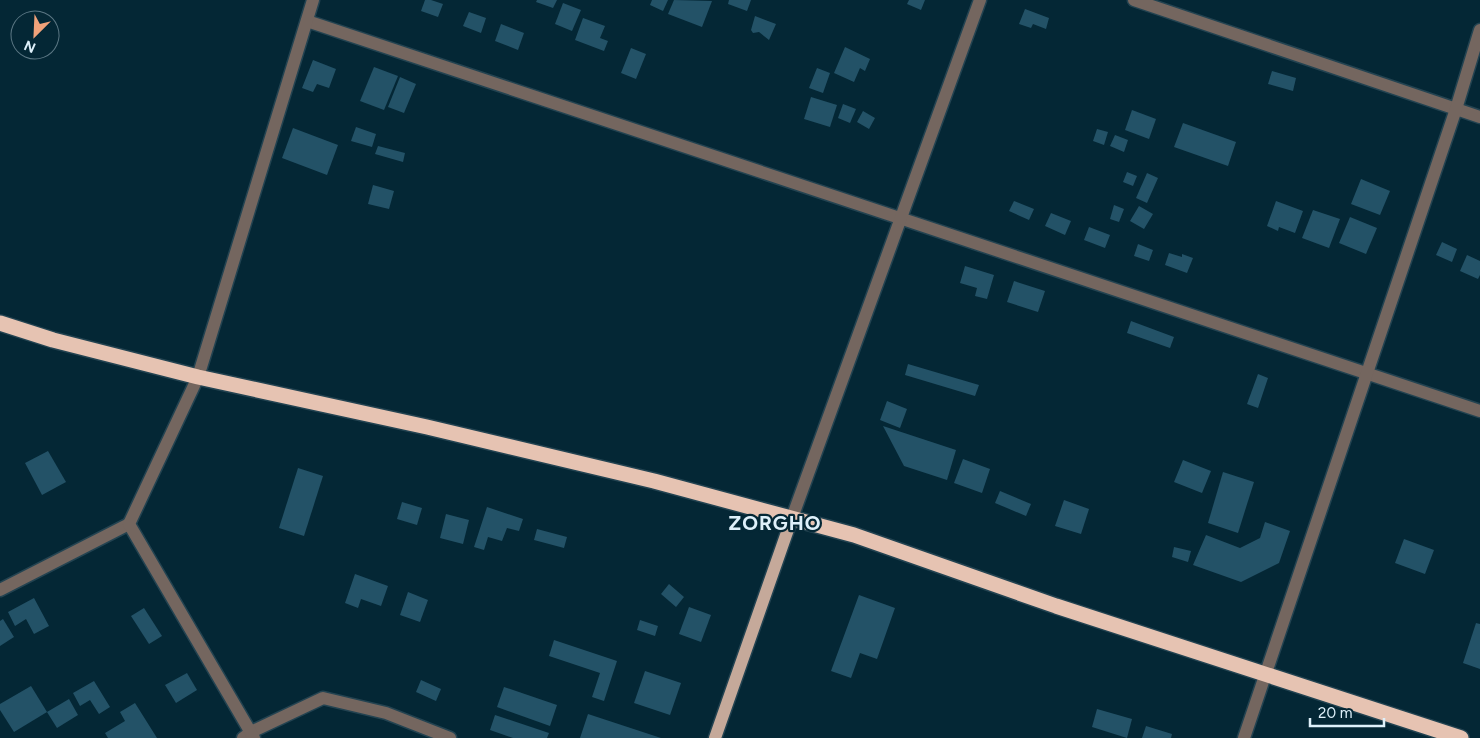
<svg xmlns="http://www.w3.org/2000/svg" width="1480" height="738" font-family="Figtree,sans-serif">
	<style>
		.building { fill: #235267 }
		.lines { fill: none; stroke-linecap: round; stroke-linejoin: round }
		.minor-casing { stroke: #234351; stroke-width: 15 }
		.major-casing { stroke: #234351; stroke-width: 15 }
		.highway-casing { stroke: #234351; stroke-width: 18 }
		.minor { stroke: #74665f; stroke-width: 12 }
		.major { stroke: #c5a99a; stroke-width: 12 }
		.highway { stroke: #e6c3b2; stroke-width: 15 }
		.labels { text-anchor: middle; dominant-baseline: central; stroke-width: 4.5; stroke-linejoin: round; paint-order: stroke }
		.district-label { font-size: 20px; font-weight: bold; letter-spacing: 1px; fill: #def0fa; stroke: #042735 }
	</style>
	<rect width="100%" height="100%" fill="#042735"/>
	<g class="building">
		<path d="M425,0H431L443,4L438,17L421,11Z"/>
		<path d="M537,0H557L553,8L536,2Z"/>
		<path d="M652,0H668L663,11L650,5Z"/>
		<path d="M674,0L712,1L702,27L668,14Z"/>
		<path d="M729,0H751L747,11L728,4Z"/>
		<path d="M909,0H925L921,10L907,4Z"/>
		<path d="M563,3L581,10L572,31L555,24Z"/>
		<path d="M1025,9L1049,18L1046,29L1033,24L1031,28L1019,24Z"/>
		<path d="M469,12L486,18L481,33L463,26Z"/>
		<path d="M755,16L776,24L769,40L759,32L753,33L751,30Z"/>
		<path d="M583,18L605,26L600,38L608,41L604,51L575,40Z"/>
		<path d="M501,24L524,33L518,50L495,41Z"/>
		<path d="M845,47L870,59L865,71L860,68L854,82L834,73Z"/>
		<path d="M631,48L646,54L636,79L621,73Z"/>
		<path d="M313,60L336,69L329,88L317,84L313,92L302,88Z"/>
		<path d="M374,67L398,76L384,110L360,101Z"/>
		<path d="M817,68L830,73L823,93L809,88Z"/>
		<path d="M1272,71L1296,78L1293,91L1268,84Z"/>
		<path d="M400,77L416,84L404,113L388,107Z"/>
		<path d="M811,97L837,105L830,127L804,119Z"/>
		<path d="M843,104L856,109L850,123L838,118Z"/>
		<path d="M1132,110L1156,119L1149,139L1125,130Z"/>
		<path d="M863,111L875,118L869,129L857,122Z"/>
		<path d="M1183,123L1236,142L1228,166L1174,147Z"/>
		<path d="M356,127L376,134L372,147L351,141Z"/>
		<path d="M293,128L338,145L327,175L282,158Z"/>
		<path d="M1097,129L1108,132L1104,145L1093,141Z"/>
		<path d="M1115,135L1128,140L1124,152L1110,146Z"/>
		<path d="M378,146L405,153L403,162L375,154Z"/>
		<path d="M1127,172L1137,176L1133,186L1123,182Z"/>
		<path d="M1147,173L1158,178L1147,203L1136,198Z"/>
		<path d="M1361,179L1390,191L1380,215L1351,204Z"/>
		<path d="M373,185L394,191L389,209L368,204Z"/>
		<path d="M1014,201L1034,209L1029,220L1009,211Z"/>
		<path d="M1276,201L1303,211L1295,233L1279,227L1278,231L1267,226Z"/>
		<path d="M1114,205L1124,209L1119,222L1110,219Z"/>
		<path d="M1139,206L1153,214L1144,229L1130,221Z"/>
		<path d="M1313,210L1340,219L1329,248L1302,238Z"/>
		<path d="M1051,213L1071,221L1065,235L1045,226Z"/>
		<path d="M1350,217L1377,228L1366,254L1339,243Z"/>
		<path d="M1089,227L1110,235L1105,248L1084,240Z"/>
		<path d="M1442,242L1457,249L1452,262L1436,255Z"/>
		<path d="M1138,244L1153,250L1149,261L1134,256Z"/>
		<path d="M1169,253L1182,257V254L1193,258L1187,273L1165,265Z"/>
		<path d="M1467,255L1480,261V275L1478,279L1460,271Z"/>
		<path d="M965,266L994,275L987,299L975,296L977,288L960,283Z"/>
		<path d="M1014,281L1045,291L1038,312L1007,302Z"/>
		<path d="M1131,321L1174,337L1170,348L1127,333Z"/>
		<path d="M908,364L979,385L975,396L905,375Z"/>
		<path d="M1258,374L1268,378L1258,408L1247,404Z"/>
		<path d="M887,401L907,409L900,428L880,420Z"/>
		<path d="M883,426L956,450L947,480L904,466Z"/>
		<path d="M48,451L66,482L42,495L25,463Z"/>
		<path d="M963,459L990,469L982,493L954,483Z"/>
		<path d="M1183,460L1211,471L1202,493L1174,482Z"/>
		<path d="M298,468L323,476L304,536L279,528Z"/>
		<path d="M1223,472L1254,482L1238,533L1208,523Z"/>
		<path d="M1000,491L1031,504L1026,516L995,503Z"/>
		<path d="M1064,500L1089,509L1081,534L1055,526Z"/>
		<path d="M402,502L422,508L417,525L397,519Z"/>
		<path d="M487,507L523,519L519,531L507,528L502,541L488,537L484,550L474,547Z"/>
		<path d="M446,514L469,520L463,544L440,538Z"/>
		<path d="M1265,522L1290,531L1279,563L1241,582L1193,565L1206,535L1240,548L1260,538Z"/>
		<path d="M537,529L567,537L564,548L534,540Z"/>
		<path d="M1404,539L1434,550L1425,574L1395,563Z"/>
		<path d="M1174,547L1191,551L1188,562L1172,557Z"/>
		<path d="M355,574L388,586L381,606L361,599L358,608L345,603Z"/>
		<path d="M669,584L684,597L676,607L661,594Z"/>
		<path d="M408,592L428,600L420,622L400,615Z"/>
		<path d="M859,595L895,608L877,659L860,653L851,678L831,671Z"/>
		<path d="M34,598L49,626L34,634L26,619L15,626L8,612Z"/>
		<path d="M689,607L711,615L701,642L679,634Z"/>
		<path d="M144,608L162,636L149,644L131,616Z"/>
		<path d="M3,619L14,637L0,646V621Z"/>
		<path d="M640,620L658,626L655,636L637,630Z"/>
		<path d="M1476,623L1480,624V669L1463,663Z"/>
		<path d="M554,640L617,661L604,701L592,697L600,673L549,656Z"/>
		<path d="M645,671L681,683L670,715L634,703Z"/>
		<path d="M187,673L197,690L176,703L165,685Z"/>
		<path d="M421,680L441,689L436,701L416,692Z"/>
		<path d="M94,681L110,707L99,714L90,700L80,706L73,693Z"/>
		<path d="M31,686L47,712L14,732L0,710V704Z"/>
		<path d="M504,687L557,705L550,726L497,707Z"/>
		<path d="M69,699L78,715L57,728L47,712Z"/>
		<path d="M135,703L157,738H108L105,733L125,721L120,712Z"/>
		<path d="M1097,709L1132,719L1127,738L1092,727Z"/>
		<path d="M588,714L661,738H580Z"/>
		<path d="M495,715L549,733L547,738H513L490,730Z"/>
		<path d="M1146,726L1172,734L1171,738H1142Z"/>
	</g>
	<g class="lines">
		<g class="minor-casing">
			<g id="minor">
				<path d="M1134,0L1480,117"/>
				<path d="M307,21L1480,411"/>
				<path d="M792,518L980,0"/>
				<path d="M0,590L129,524"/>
				<path d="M243,738L251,732L323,698L386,713L450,738"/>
				<path d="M254,738L129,524L198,377L313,0"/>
				<path d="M1244,738L1456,109L1480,30"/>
			</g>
		</g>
		<g class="major-casing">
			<path id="major" d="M715,738L792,518"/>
		</g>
		<g class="highway-casing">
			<path id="highway" d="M0,323L53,340L198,377L427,427L654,481L854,535L1056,606L1461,738"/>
		</g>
		<use href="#minor" class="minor"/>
		<use href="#major" class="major"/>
		<use href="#highway" class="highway"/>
	</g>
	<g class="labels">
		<g class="district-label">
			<text x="775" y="523">ZORGHO</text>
		</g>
	</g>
	<g transform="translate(35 35) rotate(204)"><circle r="24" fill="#042735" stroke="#5b7784"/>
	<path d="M0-4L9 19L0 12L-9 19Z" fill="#f0a27a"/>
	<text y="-8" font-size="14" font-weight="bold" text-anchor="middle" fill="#def0fa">N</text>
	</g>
	<path d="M1310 718v8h74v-8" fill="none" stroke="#def0fa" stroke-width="2.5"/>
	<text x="1318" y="718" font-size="15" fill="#def0fa" stroke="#042735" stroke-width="4" paint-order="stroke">20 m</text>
</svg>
